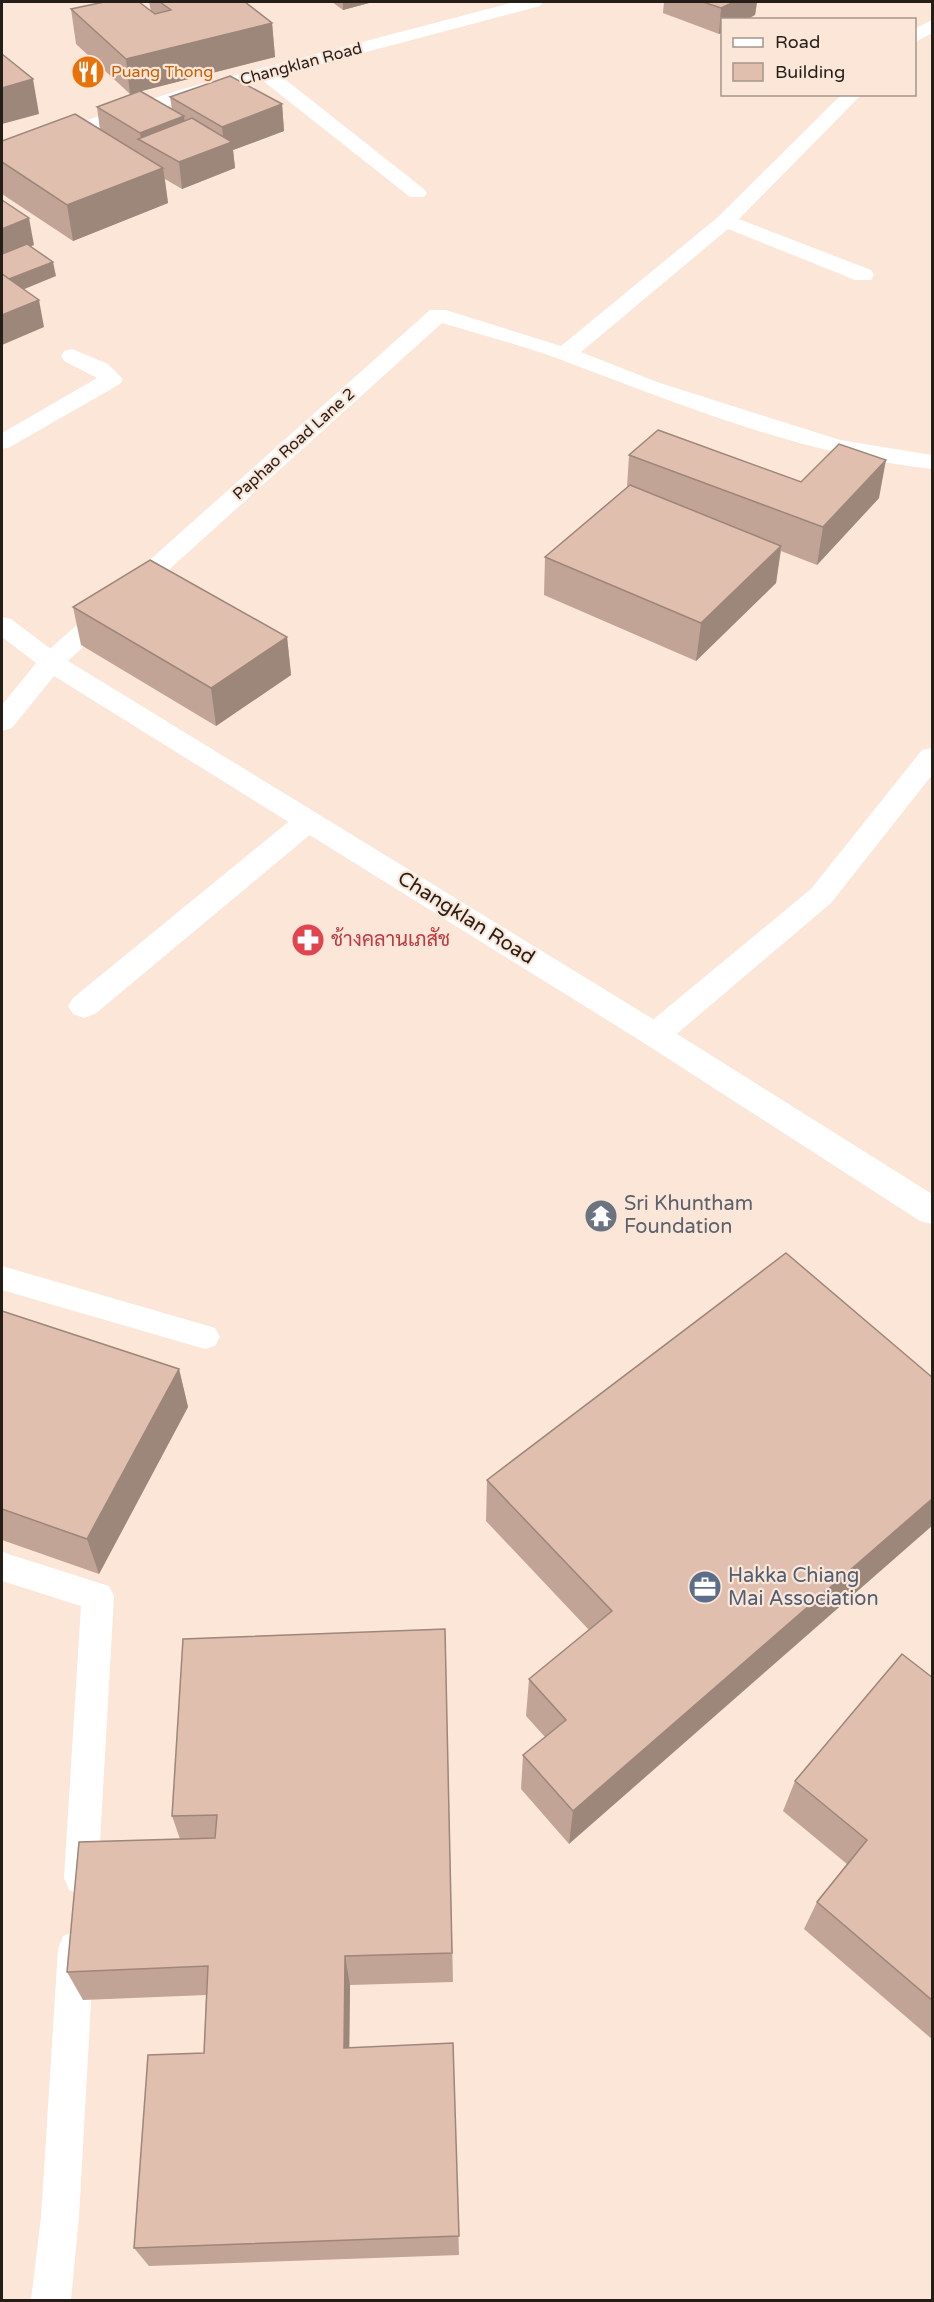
<svg xmlns="http://www.w3.org/2000/svg" width="934" height="2302" font-family="'Varela Round',Sarabun,sans-serif">
	<style>
		.lines { fill: none; stroke-linecap: round; stroke-linejoin: round }
		.service { fill: #fff; fill-rule: evenodd }
		.minor { fill: #fff; fill-rule: evenodd }
		.tertiary { fill: #fff; fill-rule: evenodd }
		.wall { fill: #c1a496 }
		.shaded-wall { fill: #9d867a }
		.building { fill: #e0bfaf; stroke: #9d867a; stroke-width: 1.5 }
		.labels { text-anchor: middle; dominant-baseline: central; stroke-width: 4.5; stroke-linejoin: round; paint-order: stroke }
		.far-street-label { font-size: 16px; fill: #241d18; stroke: #fbe6d8 }
		.far-food-label { font-size: 16px; fill: #c56008; stroke: #fbe6d8; text-anchor: start }
		.street-label { font-size: 20px; fill: #241d18; stroke: #fbe6d8 }
		.health-label { font-size: 20px; fill: #be3a42; stroke: #fbe6d8; text-anchor: start }
		.worship-label { font-size: 20px; fill: #5b616d; stroke: #fbe6d8; text-anchor: start }
		.service-label { font-size: 20px; fill: #4e5e75; stroke: #fbe6d8; text-anchor: start }
	</style>
	<rect width="100%" height="100%" fill="#fbe6d8"/>
	<g class="lines">
		<g class="service">
			<path d="M2,1266L205,1325L215,1328L220,1337L215,1346L205,1349L2,1290Z"/>
			<path d="M2,1552L109,1586L114,1596L98,1878L93,1890L81,1895L69,1890L64,1878L81,1606L2,1581Z"/>
			<path d="M76,1931L89,1936L94,1949L79,2217L71,2300H31L41,2217L58,1949L63,1936Z"/>
		</g>
		<g class="minor">
			<path d="M932,20V33L914,43V29Z"/>
			<path d="M265,67L272,69L424,189L427,193L424,197H410L258,77L256,73L258,69Z"/>
			<path d="M842,94H862L739,219L871,270L874,275L871,280H855L728,229L581,352L657,382L840,440L932,455V469C803,455 681,405 559,359C521,345 481,335 442,323L60,668L51,670L42,668L38,662L42,656L430,310H446L561,346L718,217Z"/>
			<path d="M72,349L108,364L123,379L120,384L10,447L2,449V433L97,378L64,361L61,356L64,351Z"/>
			<path d="M932,748V775L831,903L666,1043L655,1047L644,1043L639,1035L644,1027L811,889L922,750Z"/>
			<path d="M308,811L318,814L322,821L318,828L95,1014L84,1018L73,1014L68,1006L73,998L298,814Z"/>
		</g>
		<g class="tertiary">
			<path d="M515,2H543L540,6L193,98L2,160V148L179,90Z"/>
			<path d="M2,617L11,619L60,656L666,1027L932,1194V1224L920,1221L644,1043L54,676L12,728L2,731V705L36,663L2,637Z"/>
		</g>
	</g>
	<g class="wall">
		<path d="M149,2H245L272,23L275,57L141,91L172,109L170,97L282,104L284,131L233,150L235,168L182,189L165,179L168,203L73,241L2,194V141L100,130L97,107L136,93L130,94L76,44L71,9L151,11Z"/>
		<path d="M332,2H369V3L343,10Z"/>
		<path d="M664,2H757L755,15L723,20V32L719,34L663,13Z"/>
		<path d="M629,455L879,498L817,565L781,551L776,583L696,661L544,595L545,557L627,487Z"/>
		<path d="M73,607L287,637L291,675L216,726L81,645Z"/>
		<path d="M786,1253L569,1844L521,1789L523,1755L545,1737L526,1716L529,1679L589,1630L486,1521L487,1480Z"/>
		<path d="M2,1311L179,1369L188,1407L99,1574L2,1540Z"/>
		<path d="M445,1629L453,1982L350,1985L349,2048L453,2043L459,2255L149,2266L134,2248L204,2053L206,1995L83,2000L67,1972L180,1839L172,1816Z"/>
		<path d="M933,1678V2040L804,1929L817,1902L847,1864L783,1811L795,1781Z"/>
	</g>
	<g class="shaded-wall">
		<path d="M343,2H369V3L343,10Z"/>
		<path d="M734,2H757L755,15L746,20H723V32L719,34L721,8Z"/>
		<path d="M272,23L275,57L130,94L126,59Z"/>
		<path d="M33,79L39,114L2,124V88Z"/>
		<path d="M282,104L284,131L233,150L235,168L182,189L179,162L224,145L222,127Z"/>
		<path d="M184,116L187,143L141,140L140,133Z"/>
		<path d="M163,168L168,203L73,241L67,205Z"/>
		<path d="M29,218L34,245L2,258V229Z"/>
		<path d="M53,262L56,276L10,295L7,280Z"/>
		<path d="M39,300L44,327L2,345V315Z"/>
		<path d="M886,460L879,498L817,565L823,527Z"/>
		<path d="M781,546L776,583L696,661L701,623Z"/>
		<path d="M287,637L291,675L216,726L211,688Z"/>
		<path d="M179,1369L188,1407L99,1574L87,1539Z"/>
		<path d="M933,1498V1525L569,1844L573,1811Z"/>
		<path d="M345,1956L350,1985L349,2074L344,2048Z"/>
	</g>
	<g class="building">
		<path d="M104,2H139L155,14L171,10L160,2H245L272,23L126,59L71,9Z"/>
		<path d="M703,2H734L721,8Z"/>
		<path d="M2,54L33,79L2,88Z"/>
		<path d="M230,76L282,104L222,127L170,97Z"/>
		<path d="M140,91L184,116L140,133L97,107Z"/>
		<path d="M75,114L163,168L67,205L2,162V141Z"/>
		<path d="M192,118L232,142L179,162L138,139Z"/>
		<path d="M2,200L29,218L2,229Z"/>
		<path d="M27,244L53,262L9,279L2,274V254Z"/>
		<path d="M2,274L39,300L2,315Z"/>
		<path d="M658,430L801,482L839,444L886,460L823,527L629,455Z"/>
		<path d="M630,485L781,546L701,623L545,557Z"/>
		<path d="M150,560L287,637L211,688L73,607Z"/>
		<path d="M786,1253L933,1378V1498L573,1811L523,1755L566,1720L529,1679L612,1611L487,1480Z"/>
		<path d="M2,1311L179,1369L87,1539L2,1509Z"/>
		<path d="M445,1629L452,1953L345,1956L344,2048L453,2043L459,2236L134,2248L148,2055L204,2053L208,1966L67,1972L79,1842L215,1838L217,1815L172,1816L183,1639Z"/>
		<path d="M902,1654L933,1678V2001L817,1902L867,1840L795,1781Z"/>
	</g>
	<defs>
		<g id="restaurant-disc" transform="scale(1.725)"><circle r="9.5" fill="#e8710a" stroke="#fbe6d8"/><path d="M-5-6h1v4h1v-4h1v4h1v-4h1v5L-1.5 .5V6h-2V.5L-5-1ZM5-6V6H3V1.5H1.5Q1.5-4 5-6Z" fill="#fff"/></g>
		<g id="pharmacy-disc" transform="scale(1.725)"><circle r="9.5" fill="#e0444e" stroke="#fbe6d8"/><path d="M-2-6h4v4h4v4h-4v4h-4v-4h-4v-4h4Z" fill="#fff"/></g>
		<g id="temple-disc" transform="scale(1.725)"><circle r="9.5" fill="#6b7280" stroke="#fbe6d8"/><path d="M0-6L5-2H3V0L6.5 2.5H4V6H1.5V3h-3V6H-4V2.5H-6.5L-3 0V-2H-5Z" fill="#fff"/></g>
		<g id="office-disc" transform="scale(1.725)"><circle r="9.5" fill="#5c6f8a" stroke="#fbe6d8"/><path d="M-6-3h4V-5.5h4V-3h4V5H-6ZM-1-4.5V-3h2v-1.5ZM-6 0V1H6V0Z" fill="#fff"/></g>
	</defs>
	<g fill-rule="evenodd">
		<use href="#restaurant-disc" x="88" y="72"/>
		<use href="#pharmacy-disc" x="308" y="940"/>
		<use href="#temple-disc" x="601" y="1216"/>
		<use href="#office-disc" x="705" y="1587"/>
	</g>
	<g class="labels">
		<g class="far-street-label">
			<text transform="translate(301 64) rotate(-15)">Changklan Road</text>
			<text transform="translate(294 444) rotate(-42)">Paphao Road Lane 2</text>
		</g>
		<g class="far-food-label">
			<text x="111" y="72">Puang Thong</text>
		</g>
		<g class="street-label">
			<text transform="translate(466 918) rotate(32)">Changklan Road</text>
		</g>
		<g class="health-label">
			<text x="331" y="940">ช้างคลานเภสัช</text>
		</g>
		<g class="worship-label">
			<text x="624" y="1204">Sri Khuntham<tspan x="624" dy="23">Foundation</tspan></text>
		</g>
		<g class="service-label">
			<text x="728" y="1576">Hakka Chiang<tspan x="728" dy="23">Mai Association</tspan></text>
		</g>
	</g>
	<rect width="934" height="2302" fill="none" stroke="#241d18" stroke-width="6"/>
	<rect x="721" y="18" width="195" height="78" fill="#fbe6d8" stroke="#a5968b" stroke-width="1.5"/>
	<rect x="733" y="38" width="30" height="9" fill="#ffffff" stroke="#a5968b" stroke-width="1.5"/>
	<text x="775" y="48" font-size="18" fill="#241d18">Road</text>
	<rect x="733" y="63" width="30" height="18" fill="#e0bfaf" stroke="#a5968b" stroke-width="1.5"/>
	<text x="775" y="78" font-size="18" fill="#241d18">Building</text>
</svg>
